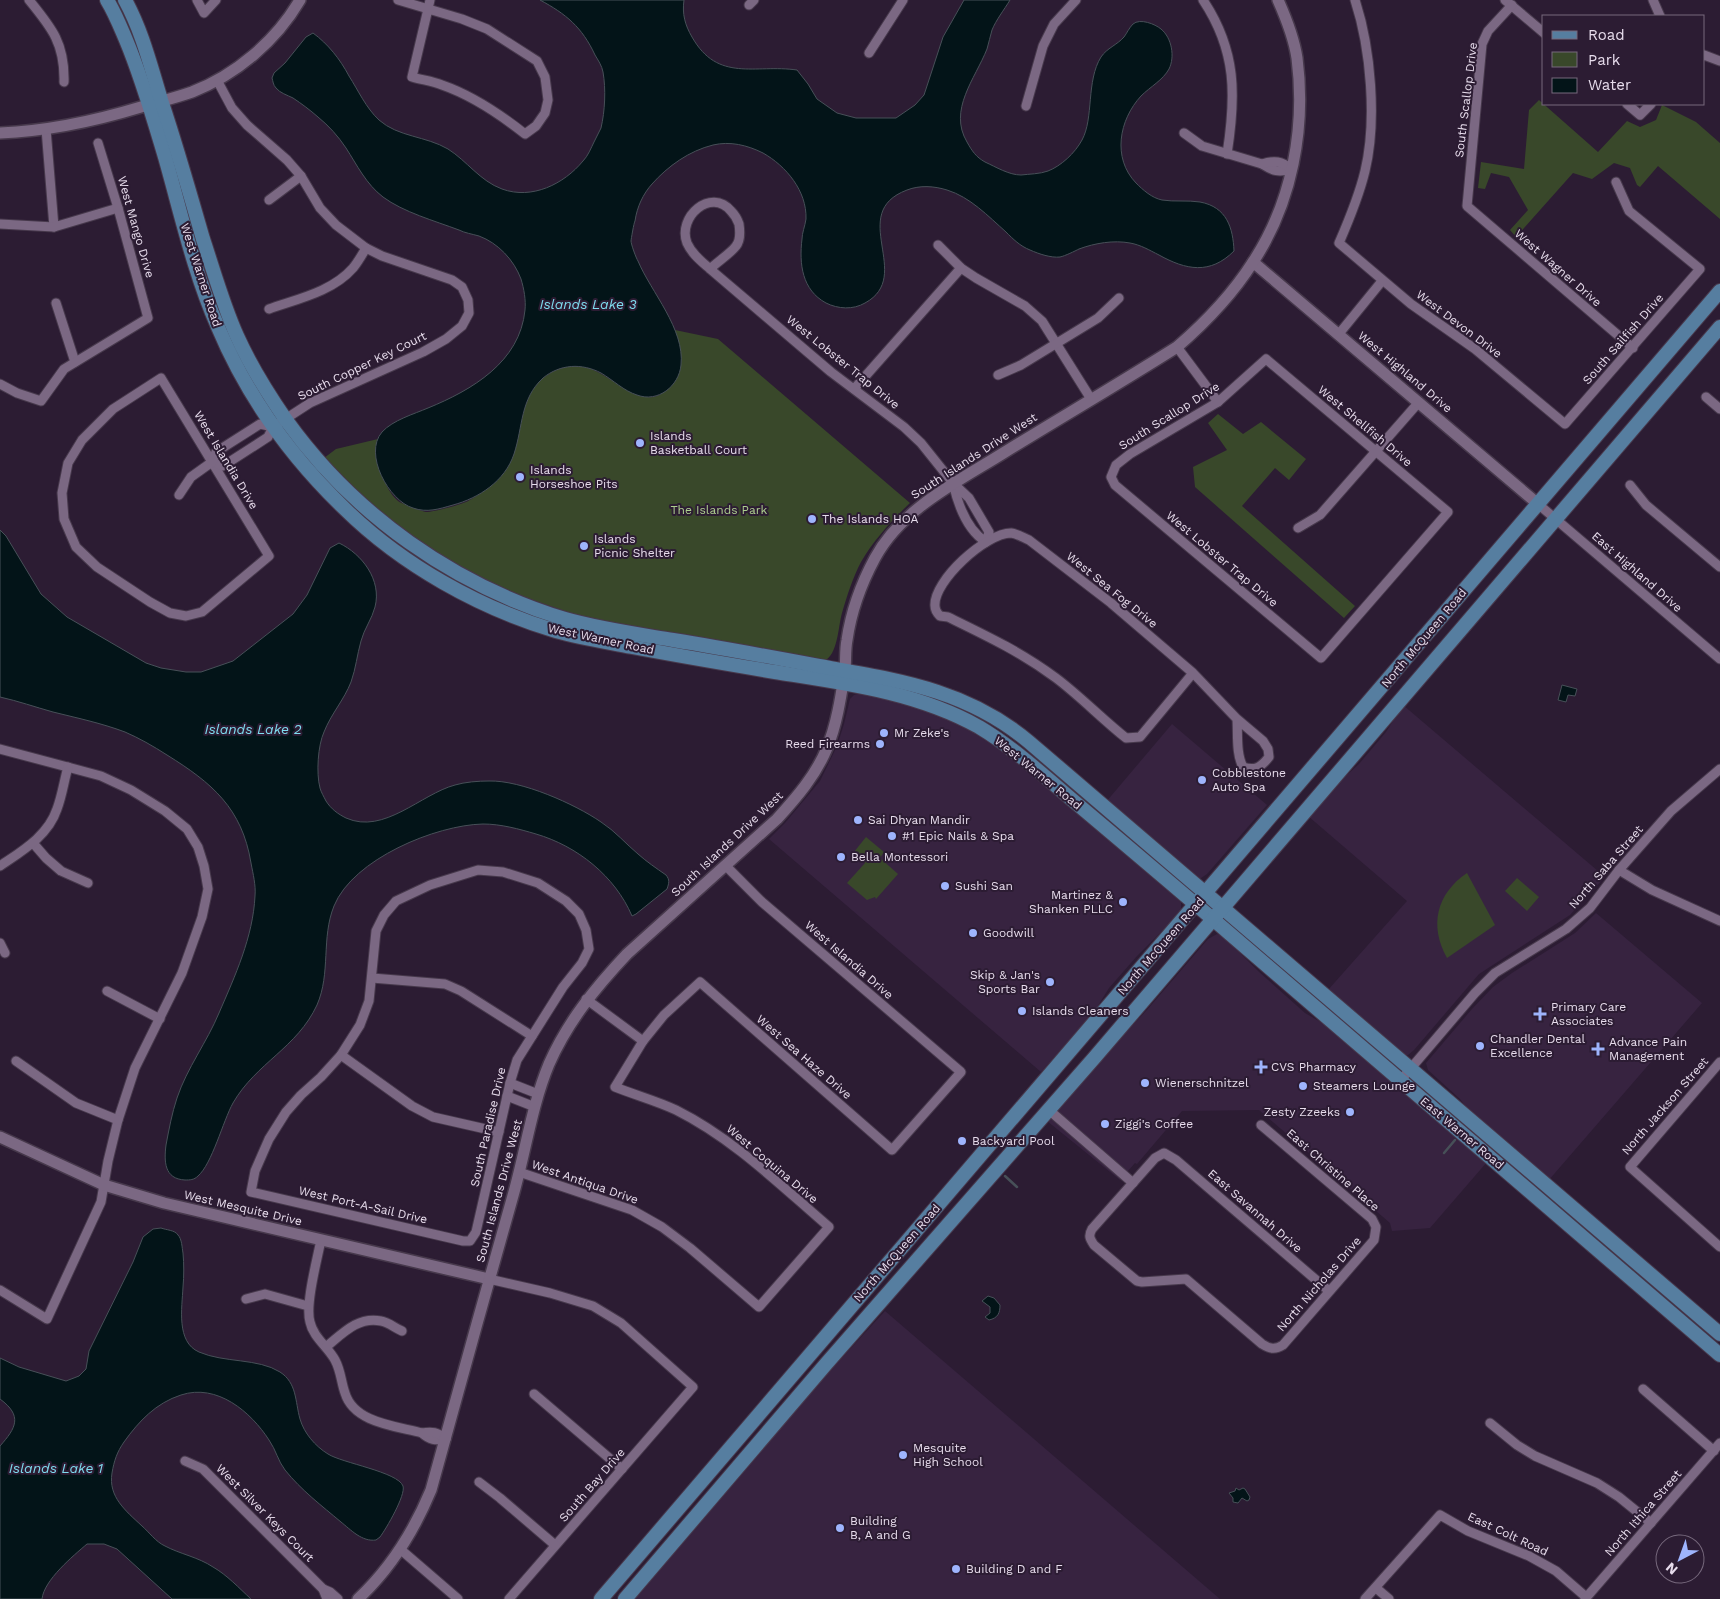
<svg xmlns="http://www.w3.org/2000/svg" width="1720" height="1599" font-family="'Work Sans',sans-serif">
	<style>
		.built { fill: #372340 }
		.green { fill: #39482a }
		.water { fill: #031418; stroke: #475058 }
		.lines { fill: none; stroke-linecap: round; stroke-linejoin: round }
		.stream { stroke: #475058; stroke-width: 2.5 }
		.minor-casing { stroke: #47394c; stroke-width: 11 }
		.tertiary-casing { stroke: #47394c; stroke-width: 14 }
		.secondary-casing { stroke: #47394c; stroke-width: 16 }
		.minor { stroke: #7b6883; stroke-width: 9 }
		.tertiary { stroke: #7b6883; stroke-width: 11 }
		.secondary { stroke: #567ea0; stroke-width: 14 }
		.poi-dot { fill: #9eb4fd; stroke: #2c1c33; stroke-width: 2 }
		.labels { text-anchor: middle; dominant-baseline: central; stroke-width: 4; stroke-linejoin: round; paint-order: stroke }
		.street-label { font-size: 12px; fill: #e7dcec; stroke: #2c1c33 }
		.poi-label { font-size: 12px; fill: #e7dcec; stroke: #2c1c33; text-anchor: start }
		.park-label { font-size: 12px; fill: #aecf8f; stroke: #2c1c33 }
		.water-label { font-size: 14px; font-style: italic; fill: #7fdcef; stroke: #2c1c33 }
	</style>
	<rect width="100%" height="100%" fill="#2c1c33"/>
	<g class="built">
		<path d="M860,693L877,695L946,717L1001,748L1181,902V912L1137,956L1109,988L1094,1012L1041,1072L769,839L785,823L820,781L837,746L844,724L850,699L854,695Z"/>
		<path d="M1403,705L1605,877L1570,915L1479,974L1414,1050L1408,1055H1404L1328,990L1407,901L1308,816L1328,792L1359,764L1386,732Z"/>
		<path d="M1172,724L1267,805L1207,874L1201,878H1197L1106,802Z"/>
		<path d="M1596,913L1702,1003L1548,1181L1473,1116L1460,1099L1428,1070L1426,1063L1472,1009L1493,987L1512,973L1575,933Z"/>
		<path d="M1217,934L1223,936L1258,971L1305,1013L1331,1028L1487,1162L1430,1228L1392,1231L1390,1223L1259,1110L1182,1111L1137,1164L1135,1163L1120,1180L1047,1121L1104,1055L1146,1011L1208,939Z"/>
		<path d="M885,1311L1220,1599H620Z"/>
	</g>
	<g class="green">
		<path d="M1539,100L1598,152L1627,121L1640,127L1656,120L1662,105L1696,122L1720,143V219L1658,166L1640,187L1637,185L1630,168L1614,163L1592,179L1573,173L1516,237L1510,230L1528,210L1509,177L1491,173L1485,189L1478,188L1481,162L1524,169L1529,110Z"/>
		<path d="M675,330L718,339L910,503C892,520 873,541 861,562C853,577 847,596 842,613C838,627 838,655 824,661L585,618L512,593L463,569L414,538L359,495L324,458L336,449L378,439C374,451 377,464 382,475C386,485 390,494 398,501C402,504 421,511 426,512C434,512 459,505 466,502C475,498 494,484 500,477C527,445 512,394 552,372C564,366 575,365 588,368C608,373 644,411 663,392C668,388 677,366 681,359Z"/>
		<path d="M1218,414L1243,434L1261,422L1306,459L1289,480L1275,468L1242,506L1355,606L1344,618L1195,487L1193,467L1227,450L1208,423Z"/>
		<path d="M866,837L884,852L880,858L898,874L876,899L875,897L867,900L847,883L865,863L854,852Z"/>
		<path d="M1467,873L1495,925L1447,958C1429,926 1436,894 1467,873Z"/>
		<path d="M1517,878L1539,897L1527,911L1505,891Z"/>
	</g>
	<g class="water">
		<path d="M540,0H684C682,14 685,25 692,37C718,83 755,64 797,70L808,84L817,99L837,113L856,118H896L915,105L924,95L943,37L964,0H1010C1004,10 996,20 992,30C990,36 989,43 987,49C975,79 948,110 967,142C972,151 976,157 985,162C996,167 1009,175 1021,175C1029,174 1040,174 1048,171C1061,166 1075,153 1082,140C1094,118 1086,81 1101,57C1107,48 1117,45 1124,37C1127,33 1129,28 1133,24C1140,18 1155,24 1161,29C1172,38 1175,57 1169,69C1163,80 1150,87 1141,96C1119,120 1112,158 1136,183C1143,190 1152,198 1162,200C1174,202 1188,200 1200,202C1227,207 1233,228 1234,251C1210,275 1186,270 1159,255C1149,250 1141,245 1130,243C1114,240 1095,243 1079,249C1075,251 1065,256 1060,257C1051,258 1039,254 1030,250C1020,246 1013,239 1006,232C988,216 970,197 947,190C934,186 920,185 907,190C846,213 915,276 865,303C853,310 838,309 826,303C802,290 799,264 802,239C802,233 805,226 806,219C807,191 786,166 763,153C747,145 730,141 713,145C689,151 668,166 652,184C643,194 637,207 635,221C634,222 631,240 631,241C631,244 636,258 638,261C651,292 685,329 681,365C679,386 658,403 637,395C624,391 613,380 601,373C582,363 560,364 543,378C520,399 523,427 514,454C505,481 479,498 453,505C439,509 427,513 413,508C389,501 363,454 382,432C393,420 414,414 428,408C472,390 520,362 525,310C526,300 524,289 521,279C514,260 498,243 479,236C472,234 465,233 459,230C435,221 403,212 383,197C366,184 357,165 346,148C338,136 329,126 318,117C310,110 302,104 293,98C287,95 280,93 276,88C273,85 273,81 272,78L274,73L285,63L306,37L313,33C328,44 340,59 349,76C358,90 366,108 379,120C398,137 426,136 448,149C467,161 480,181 502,189C532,200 564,184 583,161C588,156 591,148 594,142C596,137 599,133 601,128C605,111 606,89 603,72C602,66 598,60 595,55C582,27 566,14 540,0Z"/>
		<path d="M0,530L6,536L41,594L67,617L146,663L161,668L186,672H201L233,661L293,614L307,595L330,548L339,543C362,554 382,580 375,607C372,619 364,629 361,641C357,655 356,668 351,682C344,700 331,714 324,732C318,745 316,773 320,788C321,792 324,797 326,801C331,809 338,814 346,818C384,835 421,794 455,785C465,782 478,781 489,781C521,780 575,804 601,822C615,831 626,844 638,854C647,862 656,868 666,875C670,880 669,883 667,889L636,914L632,916C615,876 577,846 536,834C519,829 501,824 483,824C436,825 353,859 334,906C321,938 331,973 317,1005C297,1048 256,1063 233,1103C223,1121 212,1164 198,1176C194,1180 190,1180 185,1180C164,1179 164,1161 166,1145C169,1129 172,1113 177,1098C187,1068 207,1042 219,1013C235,976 253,937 255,896C256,885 253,874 251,863C242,808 212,783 167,755C153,746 139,738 125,732C101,723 77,718 53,712C35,707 18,701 0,697Z"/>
		<path d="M1562,685L1577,689L1575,696L1568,695L1566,702L1558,700Z"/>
		<path d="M161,1228C166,1230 175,1230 178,1235C182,1239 182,1248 183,1253C184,1264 184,1276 183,1287C182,1308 176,1342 199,1352C224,1363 258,1358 280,1372C297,1383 295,1401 300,1419C304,1433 315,1446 328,1454C342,1463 398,1472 403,1486C406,1495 386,1529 380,1537L376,1540C362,1542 351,1530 341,1522C322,1506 301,1490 285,1470C278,1461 276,1450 269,1440C251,1412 217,1383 181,1395C156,1403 139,1421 124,1442C117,1452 114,1461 112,1473C108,1497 126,1511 142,1526C149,1532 156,1542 165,1546C180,1554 198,1557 213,1567C227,1575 239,1588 251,1599H172L117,1549L104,1544H87C73,1556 44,1580 42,1599H0V1446C16,1428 23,1416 0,1399V1358L19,1367L66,1381L79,1376L86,1369L89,1351L133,1262L143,1237L153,1229Z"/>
		<path d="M988,1296L994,1298L1000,1305C1000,1313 998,1318 989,1320L985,1317L990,1313V1307L982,1301Z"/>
		<path d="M1236,1488L1239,1490L1243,1488L1245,1489L1250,1497L1249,1500L1247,1501L1242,1498L1238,1503L1233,1502V1498L1229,1493L1235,1491Z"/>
	</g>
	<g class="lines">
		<g class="stream">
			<path d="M1444,1153L1455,1140"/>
			<path d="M1005,1176L1017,1187"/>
		</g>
		<g class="minor-casing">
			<g id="minor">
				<path d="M29,0C52,28 65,44 64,82"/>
				<path d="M197,0L204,13L216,0"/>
				<path d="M398,0L462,19L487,29L537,61L545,77L548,100L545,113L536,126L525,134C501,115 471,95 442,85C432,81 422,80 412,77L428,9L430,0"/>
				<path d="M1203,0C1237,51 1236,96 1227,154"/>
				<path d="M1355,0C1371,49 1377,121 1365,171C1359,196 1349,220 1339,243L1411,304L1475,349L1565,424L1700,269L1629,211L1616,182"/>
				<path d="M1505,0L1544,33"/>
				<path d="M1653,0L1660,16"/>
				<path d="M749,5L754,0"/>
				<path d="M1512,5L1488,31L1482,44L1467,206L1633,348"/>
				<path d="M869,53L903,0"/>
				<path d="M1704,55L1720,61"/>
				<path d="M1627,104L1640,115L1651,104"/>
				<path d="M1026,106L1043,46L1054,24L1076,0"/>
				<path d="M46,129L54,227"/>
				<path d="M1184,133L1202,146L1262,164C1273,171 1279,173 1291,169"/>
				<path d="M1262,164C1274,160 1282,161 1291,169"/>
				<path d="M269,200L301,176"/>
				<path d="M0,224L54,227L118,208"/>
				<path d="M938,245L961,268L976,278L1025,306L1042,321L1091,399"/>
				<path d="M710,269C717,262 731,253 736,246C741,240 740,231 739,224C737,218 735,215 731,211C711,187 677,217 687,243C692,254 701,261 710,269L831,372L904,427L921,443L953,483L969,498L989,532L986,542C967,530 958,505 953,483"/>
				<path d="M56,303L75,362"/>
				<path d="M269,309C297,299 332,292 353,268C358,262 362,255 366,248"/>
				<path d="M1338,335L1382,281"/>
				<path d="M1177,347L1218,402"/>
				<path d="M1266,359L1448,512L1321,658L1115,485L1111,477L1116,465L1130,454L1218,402Z"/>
				<path d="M998,375L1021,365L1098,318L1119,298"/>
				<path d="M161,378L269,556L202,612L186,616L170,613L150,602L97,567L76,547L64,519L62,493L68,463L82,440L113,409Z"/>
				<path d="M0,384L17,393L41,401L64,369L148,318L118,208L98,143"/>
				<path d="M854,389L961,268"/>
				<path d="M1706,397L1720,409"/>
				<path d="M212,462L223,466L268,437L273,427L310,403L423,352L446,339L462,326L469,313L468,300L462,287L452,280L382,256L366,248L336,225L320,208L301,176L287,160L247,125L232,108L217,80"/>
				<path d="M1630,485L1646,505L1720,567"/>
				<path d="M179,495L191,477L212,462L216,452L260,424L273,427"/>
				<path d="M1538,504L1720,659"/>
				<path d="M1298,528L1320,515L1419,402"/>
				<path d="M1193,673L1140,737L1126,738C1102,719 1080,696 1056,678C1021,652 987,636 948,617L940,616C937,613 935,610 935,606C933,581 986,533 1011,533C1018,534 1024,538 1029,540L1111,603L1193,673L1237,719L1263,741L1268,749L1269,757C1261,767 1256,771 1243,767C1236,754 1238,735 1237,719"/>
				<path d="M0,749L101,776L131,790L165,811L187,829L198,847L204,866L208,889L202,917L182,973L135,1068L118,1120L108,1161L101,1202L47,1319L0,1290"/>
				<path d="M33,843L46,858L61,871L88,883"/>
				<path d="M0,866C22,851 48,836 57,809C62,796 64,781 68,767"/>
				<path d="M478,870L503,872L538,883L566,901L579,914L586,930L589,949L582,963L563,987L517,1060L510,1083L476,1232L470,1241H463L251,1192L255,1171L269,1139L286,1112L301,1095L321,1077L341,1055L360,1025L369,1001L376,931L384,915L396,901L430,885Z"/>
				<path d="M1619,870L1652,890L1720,921"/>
				<path d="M0,943L5,953"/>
				<path d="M372,978L445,984L461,991L532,1036"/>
				<path d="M107,991L160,1019"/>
				<path d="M586,999L643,1041"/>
				<path d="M341,1055L412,1106L433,1117L499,1132"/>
				<path d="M16,1061L76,1103L118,1120"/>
				<path d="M1720,1062L1630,1167L1720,1247"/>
				<path d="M1400,1081L1475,993L1495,973L1566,929L1590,908L1619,870L1671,811L1720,769"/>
				<path d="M510,1083L538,1094"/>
				<path d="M507,1096L535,1107"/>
				<path d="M1049,1110L1133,1183"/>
				<path d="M1261,1125L1372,1219L1376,1227L1374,1240L1283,1345C1275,1350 1270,1349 1262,1344L1186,1279L1142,1282L1137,1281L1094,1245C1090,1239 1088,1236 1092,1229L1155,1158L1164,1153L1176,1160L1329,1291"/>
				<path d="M519,1172L632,1210L662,1227L690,1248L759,1307L829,1227C780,1185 734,1139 676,1110C657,1101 635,1095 615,1087L643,1041L664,1015L700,982L892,1150L961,1072L762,902L725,865"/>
				<path d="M321,1240C317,1260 305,1305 310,1322C313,1337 328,1347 335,1360C341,1371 341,1382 345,1393C354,1423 396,1426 422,1433C430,1440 435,1441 446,1439"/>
				<path d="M489,1279L550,1293L593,1306L621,1323L693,1387L509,1599"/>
				<path d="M246,1299L265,1294L308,1306"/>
				<path d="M326,1347C342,1334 358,1316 381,1321C388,1322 395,1328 402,1331"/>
				<path d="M1643,1389L1714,1451"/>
				<path d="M534,1394L622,1469"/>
				<path d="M1490,1423L1517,1445L1535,1456L1597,1483L1619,1497L1651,1523"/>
				<path d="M422,1433C432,1431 437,1432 446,1439"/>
				<path d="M185,1461L203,1469L323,1589L327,1599"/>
				<path d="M479,1482L500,1498L555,1545"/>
				<path d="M400,1549L458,1599"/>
				<path d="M1376,1588L1389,1599"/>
				<path d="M323,1589L330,1592L338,1599"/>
				<path d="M1365,1599L1440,1515L1468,1531L1529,1556L1556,1571L1586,1597"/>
				<path d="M1585,1599L1720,1443"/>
			</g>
		</g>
		<g class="tertiary-casing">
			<g id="tertiary">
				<path d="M0,133C48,131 95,121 141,107C158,102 175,98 192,92C236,75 276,41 300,0"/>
				<path d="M1253,262L1538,504"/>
				<path d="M0,1137L104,1185L164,1203L489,1279"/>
				<path d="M358,1599C390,1569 414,1531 431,1490C458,1391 486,1291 514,1192C526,1149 532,1105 549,1064C568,1021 596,987 627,954L777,819C797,797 816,775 827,748C837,724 841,696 845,670C846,660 845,650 847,640C851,612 861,584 875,558C902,508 959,481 1005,452C1062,417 1120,383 1177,347C1206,322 1232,295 1253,262C1292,203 1306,128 1297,58C1294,38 1286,18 1278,0"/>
			</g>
		</g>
		<g class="secondary-casing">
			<g id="secondary">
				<path d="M107,0C115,13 120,26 126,40C142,78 153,117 165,157C181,213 194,273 218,327C247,396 291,457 345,509C402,565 479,608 556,631C581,638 607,642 632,647C680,656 727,664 775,672C844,683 917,692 979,727C1014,748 1044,776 1076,803C1127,846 1178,889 1229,933C1392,1074 1556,1214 1720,1355"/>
				<path d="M125,0C143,33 151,68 162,103C177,148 190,194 203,239C214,272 223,305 237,336C250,365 268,394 286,420C354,515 454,585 565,619C600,629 637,634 673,640C722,648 771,657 819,666C896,680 966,689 1029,742L1720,1334"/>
				<path d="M601,1599L1720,291"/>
				<path d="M625,1599L826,1364L1095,1057L1720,327"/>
			</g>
		</g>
		<use href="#minor" class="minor"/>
		<use href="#tertiary" class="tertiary"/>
		<use href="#secondary" class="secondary"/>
	</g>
	<g class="poi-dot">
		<circle cx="640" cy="443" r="5"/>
		<circle cx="520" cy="477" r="5"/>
		<circle cx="812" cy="519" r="5"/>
		<circle cx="584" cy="546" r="5"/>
		<circle cx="884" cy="733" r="5"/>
		<circle cx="880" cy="744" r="5"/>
		<circle cx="1202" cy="780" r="5"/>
		<circle cx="858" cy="820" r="5"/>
		<circle cx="892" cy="836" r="5"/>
		<circle cx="841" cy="857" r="5"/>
		<circle cx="945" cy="886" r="5"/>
		<circle cx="1123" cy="902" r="5"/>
		<circle cx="973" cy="933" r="5"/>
		<circle cx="1050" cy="982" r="5"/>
		<circle cx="1022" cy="1011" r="5"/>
		<path d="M1537.5 1006.5h5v5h5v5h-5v5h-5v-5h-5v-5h5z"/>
		<circle cx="1480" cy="1046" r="5"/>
		<path d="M1595.5 1041.5h5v5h5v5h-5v5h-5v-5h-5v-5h5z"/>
		<path d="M1258.5 1059.5h5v5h5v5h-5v5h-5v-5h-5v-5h5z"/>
		<circle cx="1145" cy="1083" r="5"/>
		<circle cx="1303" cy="1086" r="5"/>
		<circle cx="1350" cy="1112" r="5"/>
		<circle cx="1105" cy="1124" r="5"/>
		<circle cx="962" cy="1141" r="5"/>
		<circle cx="903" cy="1455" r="5"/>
		<circle cx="840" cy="1528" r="5"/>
		<circle cx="956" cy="1569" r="5"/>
	</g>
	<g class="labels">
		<g class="street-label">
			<text transform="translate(1466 100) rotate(-83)">South Scallop Drive</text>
			<text transform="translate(136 227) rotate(74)">West Mango Drive</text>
			<text transform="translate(1558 268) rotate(41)">West Wagner Drive</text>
			<text transform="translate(201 275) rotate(72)">West Warner Road</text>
			<text transform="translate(1459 324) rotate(37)">West Devon Drive</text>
			<text transform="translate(1623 339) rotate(-49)">South Sailfish Drive</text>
			<text transform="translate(843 362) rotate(39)">West Lobster Trap Drive</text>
			<text transform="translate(362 366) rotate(-26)">South Copper Key Court</text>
			<text transform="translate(1405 372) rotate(40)">West Highland Drive</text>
			<text transform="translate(1169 416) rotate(-32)">South Scallop Drive</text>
			<text transform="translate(1365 426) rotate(40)">West Shellfish Drive</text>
			<text transform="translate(974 456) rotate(-33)">South Islands Drive West</text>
			<text transform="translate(226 460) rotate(59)">West Islandia Drive</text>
			<text transform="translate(1222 559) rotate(40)">West Lobster Trap Drive</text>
			<text transform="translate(1637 572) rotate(41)">East Highland Drive</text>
			<text transform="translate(1112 590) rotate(39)">West Sea Fog Drive</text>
			<text transform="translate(1424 638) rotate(-50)">North McQueen Road</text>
			<text transform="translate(601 639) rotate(12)">West Warner Road</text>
			<text transform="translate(1038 773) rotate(39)">West Warner Road</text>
			<text transform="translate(727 844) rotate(-43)">South Islands Drive West</text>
			<text transform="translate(1606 867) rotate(-49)">North Saba Street</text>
			<text transform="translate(1161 946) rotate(-49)">North McQueen Road</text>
			<text transform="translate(849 960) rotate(41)">West Islandia Drive</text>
			<text transform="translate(804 1057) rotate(41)">West Sea Haze Drive</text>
			<text transform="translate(1665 1106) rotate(-49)">North Jackson Street</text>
			<text transform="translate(488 1127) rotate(-77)">South Paradise Drive</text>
			<text transform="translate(1462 1133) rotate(40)">East Warner Road</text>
			<text transform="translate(772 1164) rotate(40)">West Coquina Drive</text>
			<text transform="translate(1333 1170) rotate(41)">East Christine Place</text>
			<text transform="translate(585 1182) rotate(19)">West Antiqua Drive</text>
			<text transform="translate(499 1191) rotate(-75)">South Islands Drive West</text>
			<text transform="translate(363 1205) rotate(13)">West Port-A-Sail Drive</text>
			<text transform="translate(243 1208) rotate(13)">West Mesquite Drive</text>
			<text transform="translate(1255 1211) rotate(41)">East Savannah Drive</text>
			<text transform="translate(897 1253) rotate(-49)">North McQueen Road</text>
			<text transform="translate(1319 1284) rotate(-49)">North Nicholas Drive</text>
			<text transform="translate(592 1485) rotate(-49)">South Bay Drive</text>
			<text transform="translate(265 1513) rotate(45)">West Silver Keys Court</text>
			<text transform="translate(1643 1513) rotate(-49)">North Ithica Street</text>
			<text transform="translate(1508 1534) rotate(25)">East Colt Road</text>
		</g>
		<g class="poi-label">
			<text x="650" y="436">Islands<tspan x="650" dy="14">Basketball Court</tspan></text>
			<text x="530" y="470">Islands<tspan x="530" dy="14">Horseshoe Pits</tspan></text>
			<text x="822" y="519">The Islands HOA</text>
			<text x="594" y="539">Islands<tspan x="594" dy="14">Picnic Shelter</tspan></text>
			<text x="894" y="733">Mr Zeke's</text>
			<text x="870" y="744" text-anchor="end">Reed Firearms</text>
			<text x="1212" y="773">Cobblestone<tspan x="1212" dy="14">Auto Spa</tspan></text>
			<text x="868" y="820">Sai Dhyan Mandir</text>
			<text x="902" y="836">#1 Epic Nails &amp; Spa</text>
			<text x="851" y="857">Bella Montessori</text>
			<text x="955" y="886">Sushi San</text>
			<text x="1113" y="895" text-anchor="end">Martinez &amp;<tspan x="1113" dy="14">Shanken PLLC</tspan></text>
			<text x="983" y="933">Goodwill</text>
			<text x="1040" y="975" text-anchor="end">Skip &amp; Jan's<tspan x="1040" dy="14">Sports Bar</tspan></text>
			<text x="1551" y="1007">Primary Care<tspan x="1551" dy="14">Associates</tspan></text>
			<text x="1032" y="1011">Islands Cleaners</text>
			<text x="1490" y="1039">Chandler Dental<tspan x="1490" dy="14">Excellence</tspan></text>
			<text x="1609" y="1042">Advance Pain<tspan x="1609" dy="14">Management</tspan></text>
			<text x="1271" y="1067">CVS Pharmacy</text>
			<text x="1155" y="1083">Wienerschnitzel</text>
			<text x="1313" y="1086">Steamers Lounge</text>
			<text x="1340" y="1112" text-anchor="end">Zesty Zzeeks</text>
			<text x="1115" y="1124">Ziggi's Coffee</text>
			<text x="972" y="1141">Backyard Pool</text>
			<text x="913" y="1448">Mesquite<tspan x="913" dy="14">High School</tspan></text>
			<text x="850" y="1521">Building<tspan x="850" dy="14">B, A and G</tspan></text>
			<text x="966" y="1569">Building D and F</text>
		</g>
		<g class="park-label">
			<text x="719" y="510">The Islands Park</text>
		</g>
		<g class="water-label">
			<text x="588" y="304">Islands Lake 3</text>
			<text x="253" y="729">Islands Lake 2</text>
			<text x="56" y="1468">Islands Lake 1</text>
		</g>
	</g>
	<rect x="1542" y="15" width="162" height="90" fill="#2c1c33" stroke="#77697d"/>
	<rect x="1552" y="31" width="25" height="8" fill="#567ea0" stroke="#77697d"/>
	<text x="1588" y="40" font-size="15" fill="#e7dcec">Road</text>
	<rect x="1552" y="52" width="25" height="15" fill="#39482a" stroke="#77697d"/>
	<text x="1588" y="65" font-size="15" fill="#e7dcec">Park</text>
	<rect x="1552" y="78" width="25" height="15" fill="#031418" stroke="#77697d"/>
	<text x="1588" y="90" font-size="15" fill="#e7dcec">Water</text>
	<g transform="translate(1680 1559) rotate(221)"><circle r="24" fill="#2c1c33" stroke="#77697d"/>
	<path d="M0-4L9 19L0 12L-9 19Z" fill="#9eb4fd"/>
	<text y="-8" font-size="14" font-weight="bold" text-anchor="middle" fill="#e7dcec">N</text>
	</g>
</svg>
